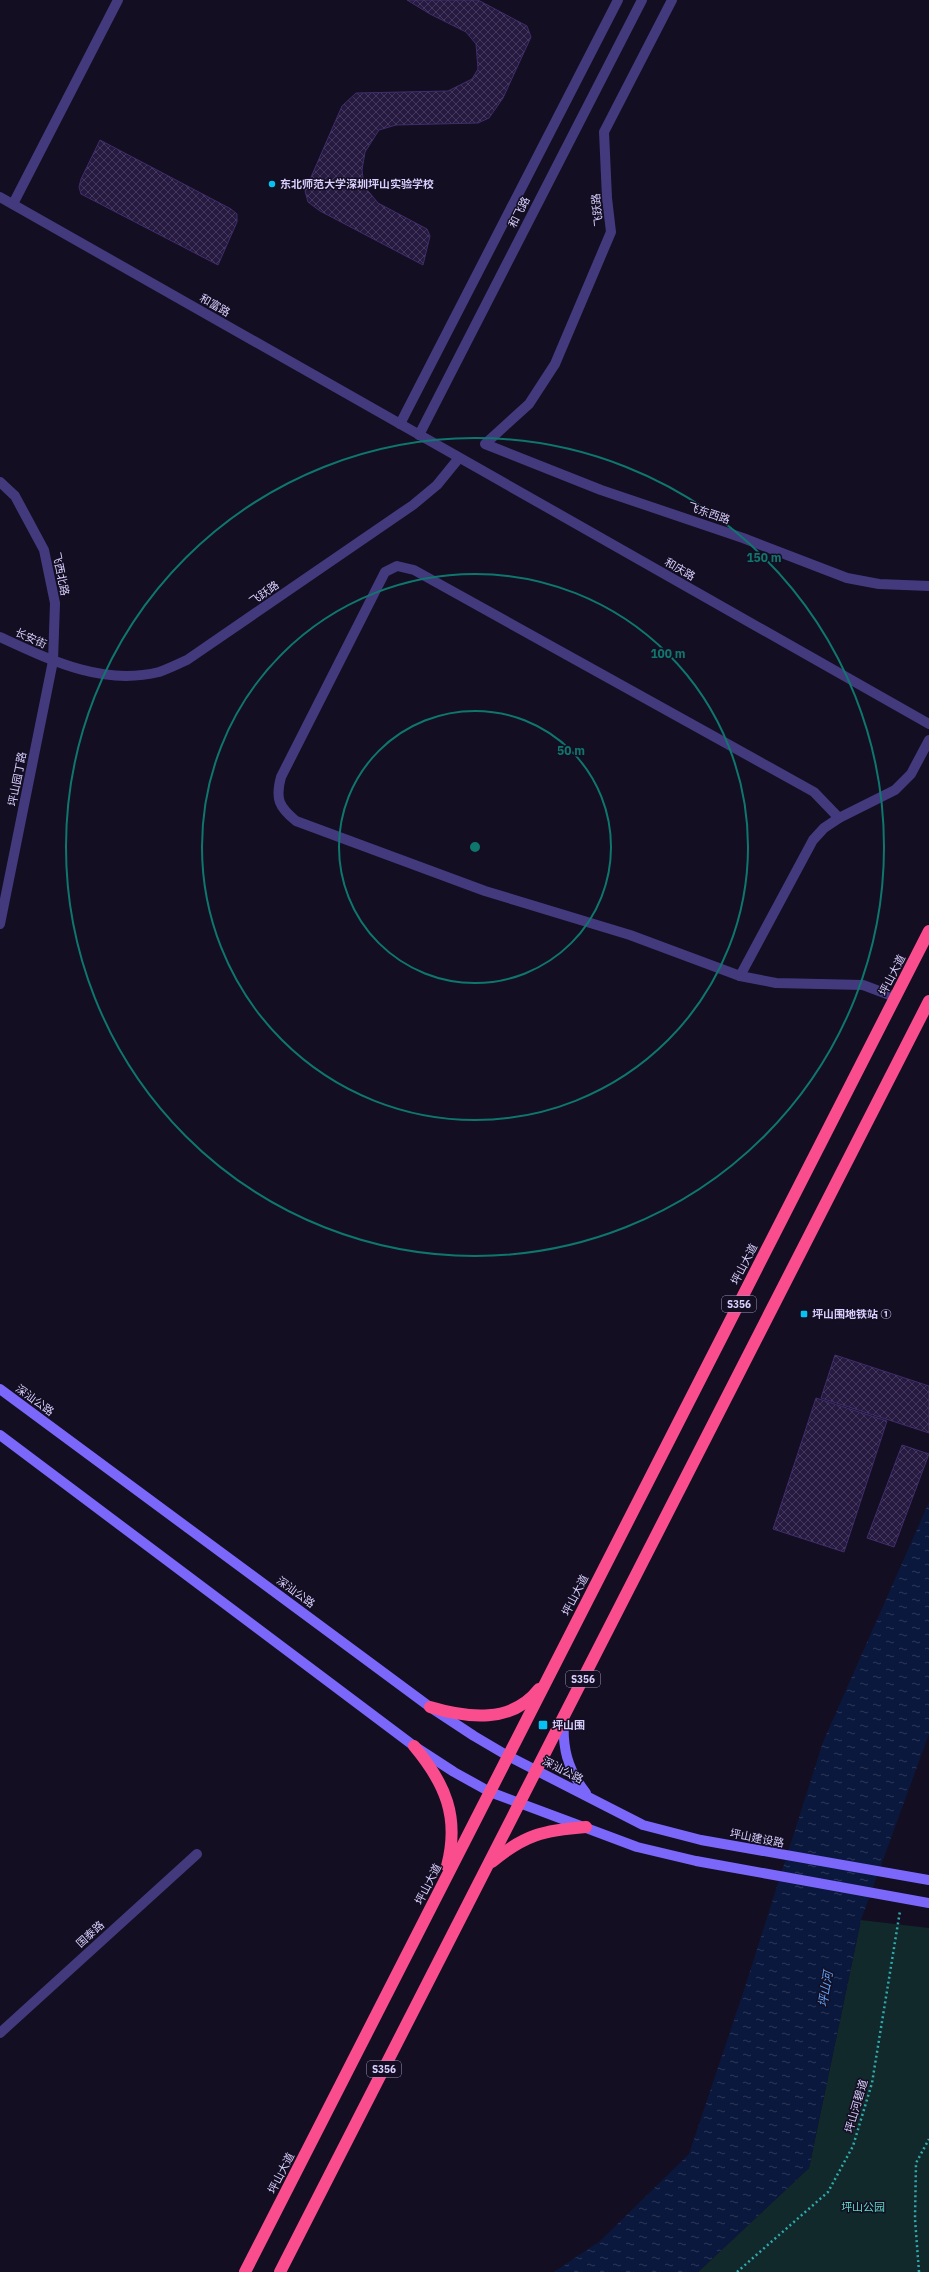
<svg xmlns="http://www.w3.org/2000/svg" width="929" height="2272" font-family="'IBM Plex Sans','Noto Sans SC',sans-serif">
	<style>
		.green { fill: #11292a }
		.water { fill: url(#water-ripples) }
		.building { fill: url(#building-cross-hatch); stroke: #402d6c }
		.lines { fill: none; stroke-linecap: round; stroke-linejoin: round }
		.path { stroke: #31aaaf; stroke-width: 2.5; stroke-dasharray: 2 3; stroke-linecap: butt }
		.street { stroke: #433a7e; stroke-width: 10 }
		.secondary { stroke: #7b68fb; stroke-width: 10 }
		.highway { stroke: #fa4d8e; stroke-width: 12 }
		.ring { fill: none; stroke: #0f766e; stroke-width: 2 }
		.poi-dot { fill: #06c2f2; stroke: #130e21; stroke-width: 1.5 }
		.labels { text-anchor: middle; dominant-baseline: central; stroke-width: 3; stroke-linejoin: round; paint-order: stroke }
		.shield { fill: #130e21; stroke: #9e94bc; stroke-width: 1 }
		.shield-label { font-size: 10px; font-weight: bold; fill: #d9cefe }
		.poi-label { font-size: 11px; font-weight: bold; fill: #d9cefe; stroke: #130e21; text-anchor: start }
		.street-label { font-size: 11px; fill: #d9cefe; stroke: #130e21 }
		.park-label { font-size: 11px; fill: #5ddbc9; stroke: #130e21 }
		.water-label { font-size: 12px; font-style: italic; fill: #5fa3fb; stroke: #130e21 }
		.centre { fill: #0f766e; stroke: #130e21; stroke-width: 2 }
		.ring-label { font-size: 12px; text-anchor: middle; font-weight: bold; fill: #0f766e; stroke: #130e21; stroke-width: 3; stroke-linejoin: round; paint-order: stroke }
	</style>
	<defs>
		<pattern id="water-ripples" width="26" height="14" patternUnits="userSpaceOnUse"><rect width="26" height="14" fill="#0a183d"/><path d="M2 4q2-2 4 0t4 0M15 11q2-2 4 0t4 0" fill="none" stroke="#2d385a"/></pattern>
		<pattern id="building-cross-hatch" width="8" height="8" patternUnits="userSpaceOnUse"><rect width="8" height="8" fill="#261a41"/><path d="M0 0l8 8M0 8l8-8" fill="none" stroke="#453a5e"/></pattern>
	</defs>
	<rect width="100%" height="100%" fill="#130e21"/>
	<path class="green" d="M861,1920L929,1928V2272H698L809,2168Z"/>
	<path class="water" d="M929,1502V1734L861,1920L809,2168L698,2272H554L600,2241L689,2154L745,1987L823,1742Z"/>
	<g class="building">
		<path d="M407,0H478L527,26L531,37L503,98L489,118L478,123L396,125L379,130L365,152L362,170L364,186L378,203L427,229L430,236L423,265L320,211L308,202L305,191L342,106L356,93L448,91L472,79L478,69L476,44L466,32L430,14Z"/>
		<path d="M100,140L231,209L237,214V222L218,265L81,194L79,187L81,179Z"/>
		<path d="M835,1355L929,1386V1433L821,1398Z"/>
		<path d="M816,1398L887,1421L844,1552L773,1529Z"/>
		<path d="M902,1445L929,1454L894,1547L867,1538Z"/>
	</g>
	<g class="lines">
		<g class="path">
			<path d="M737,2272L828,2192L853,2146L872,2083L900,1911"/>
			<path d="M919,2272L915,2219L916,2163L929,2139"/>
		</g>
		<g class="street">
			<path d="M672,0L604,132L607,198L611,232L555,364L529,404L485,444L601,490L743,538L847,578L879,584L929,586"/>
			<path d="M0,197L929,724"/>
			<path d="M13,204L118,0"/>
			<path d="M400,424L618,0"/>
			<path d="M419,435L642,0"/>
			<path d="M0,482L15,496L44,550L55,603L53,661L0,924"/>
			<path d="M0,637C50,660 102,686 159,672C168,669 178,664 187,660L413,505L437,485L459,458"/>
			<path d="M839,818L814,792L414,570L397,566L385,572L281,777C275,799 279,807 296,821L485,891L630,935L740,976L776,983L863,985L895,997"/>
			<path d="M740,976L813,840L824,828L839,818L895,790L911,774L929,740"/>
			<path d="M0,2033L197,1854"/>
		</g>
		<g class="secondary">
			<path d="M0,1389L430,1707L474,1736L508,1756L643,1825L701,1840L929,1880"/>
			<path d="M0,1435L414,1746L454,1772L490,1792L637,1847L696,1861L929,1903"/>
			<path d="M564,1717C562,1747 567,1769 586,1793"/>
		</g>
		<g class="highway">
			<path d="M430,1707C467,1718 512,1724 539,1689"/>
			<path d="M414,1746C445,1783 460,1817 447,1866"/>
			<path d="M492,1862C524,1835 544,1830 586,1827"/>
			<path d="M245,2272L929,931"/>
			<path d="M280,2272L929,1001"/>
		</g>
	</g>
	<g class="ring">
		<circle cx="475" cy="847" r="136"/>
		<circle cx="475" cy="847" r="273"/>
		<circle cx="475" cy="847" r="409"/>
	</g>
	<g class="poi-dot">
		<circle cx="272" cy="184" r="4"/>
		<rect x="800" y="1310" width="8" height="8" rx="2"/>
		<rect x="538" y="1720" width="10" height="10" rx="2"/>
	</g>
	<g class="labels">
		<g class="shield">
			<rect x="722" y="1296" width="34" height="16" rx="3"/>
			<rect x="566" y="1671" width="34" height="16" rx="3"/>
			<rect x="367" y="2061" width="34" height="16" rx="3"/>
		</g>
		<g class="shield-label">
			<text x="739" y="1304">S356</text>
			<text x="583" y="1679">S356</text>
			<text x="384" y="2069">S356</text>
		</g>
		<g class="poi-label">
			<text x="280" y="184">东北师范大学深圳坪山实验学校</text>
			<text x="812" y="1314">坪山围地铁站 ①</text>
			<text x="552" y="1725">坪山围</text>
		</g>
		<g class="street-label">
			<text transform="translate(597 210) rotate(-96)">飞跃路</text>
			<text transform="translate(519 212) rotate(-63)">和飞路</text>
			<text transform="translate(215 305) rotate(30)">和富路</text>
			<text transform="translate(709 513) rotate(19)">飞东西路</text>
			<text transform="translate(680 569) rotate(30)">和庆路</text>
			<text transform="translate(61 574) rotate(78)">飞西北路</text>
			<text transform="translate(264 593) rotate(-35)">飞跃路</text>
			<text transform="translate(31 638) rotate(24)">长安街</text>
			<text transform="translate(17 779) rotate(-79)">坪山园丁路</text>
			<text transform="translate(892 975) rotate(-63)">坪山大道</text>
			<text transform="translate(744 1264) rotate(-63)">坪山大道</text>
			<text transform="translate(35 1400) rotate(36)">深汕公路</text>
			<text transform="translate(296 1592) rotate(36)">深汕公路</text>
			<text transform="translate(575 1595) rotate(-63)">坪山大道</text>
			<text transform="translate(563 1770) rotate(27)">深汕公路</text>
			<text transform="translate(757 1838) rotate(11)">坪山建设路</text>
			<text transform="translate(428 1884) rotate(-63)">坪山大道</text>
			<text transform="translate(90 1934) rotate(-42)">国泰路</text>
			<text transform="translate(856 2106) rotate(-74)">坪山河碧道</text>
			<text transform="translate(281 2173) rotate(-63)">坪山大道</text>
		</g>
		<g class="park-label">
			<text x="863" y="2207">坪山公园</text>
		</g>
		<g class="water-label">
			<text transform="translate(825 1989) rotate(-81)">坪山河</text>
		</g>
	</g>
	<circle cx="475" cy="847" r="6" class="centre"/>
	<g class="ring-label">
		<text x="764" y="562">150 m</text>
		<text x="668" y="658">100 m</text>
		<text x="571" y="755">50 m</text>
	</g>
</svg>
